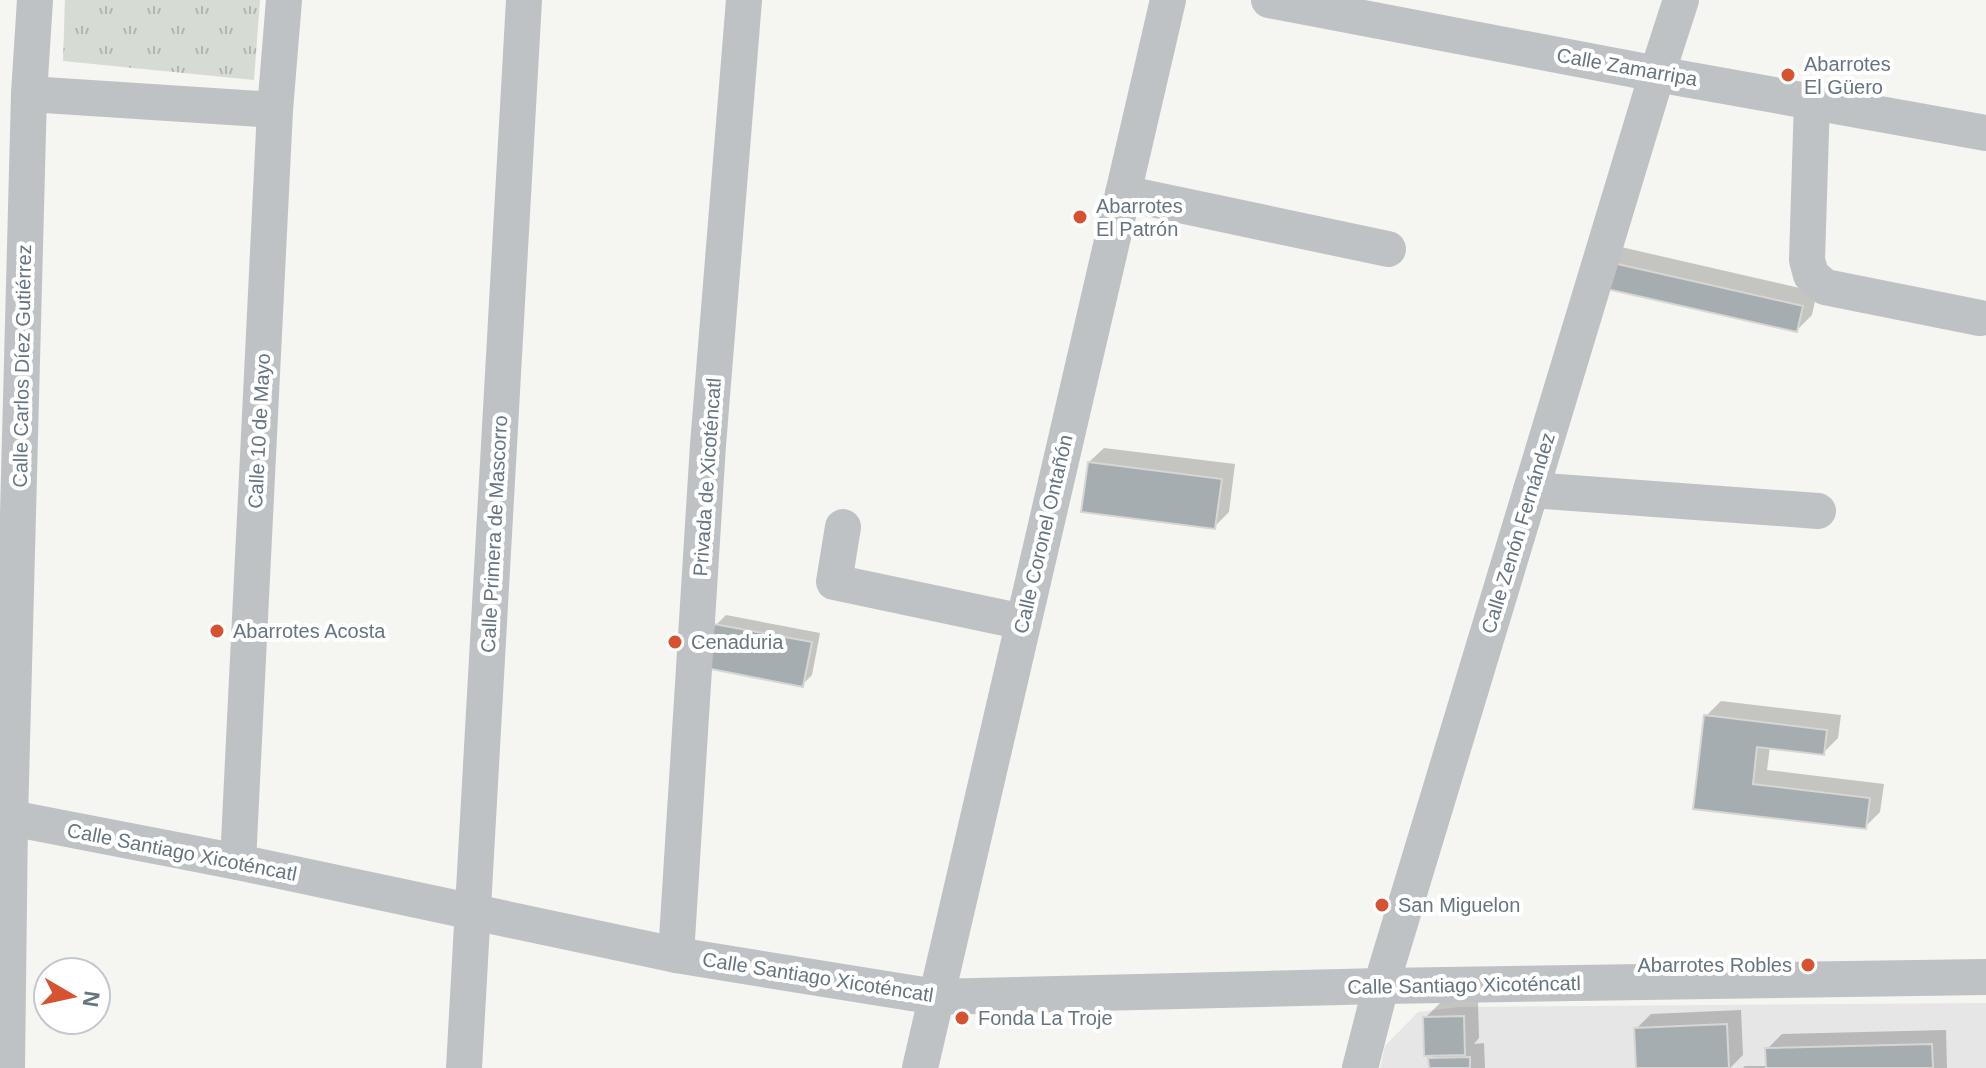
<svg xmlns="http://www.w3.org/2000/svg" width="1986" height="1068" font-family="Helvetica,sans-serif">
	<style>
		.built { fill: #e5e6e5 }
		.grass { fill: url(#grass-tufts) }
		.shadow { fill: #0003 }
		.building { fill: #a5adb1; stroke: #d6d6d4; stroke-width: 2 }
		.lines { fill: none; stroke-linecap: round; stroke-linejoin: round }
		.street { stroke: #bec2c5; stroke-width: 36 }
		.poi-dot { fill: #d65230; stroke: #fff; stroke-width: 3 }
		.labels { text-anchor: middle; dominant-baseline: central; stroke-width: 8; stroke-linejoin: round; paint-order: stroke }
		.poi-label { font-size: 20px; fill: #667580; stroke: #fff; text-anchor: start }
		.street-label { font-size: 20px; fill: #667580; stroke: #fff }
	</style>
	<defs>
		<pattern id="grass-tufts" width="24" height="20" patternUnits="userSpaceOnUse" patternTransform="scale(2)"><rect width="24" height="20" fill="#d6dbd3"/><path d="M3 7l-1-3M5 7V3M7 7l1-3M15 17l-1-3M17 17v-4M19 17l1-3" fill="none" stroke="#b1b6b0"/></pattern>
	</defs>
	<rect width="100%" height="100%" fill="#f5f5f1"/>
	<path class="built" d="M1986,1003V1068H1380L1385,1046L1418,1012L1459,1007Z"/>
	<path class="grass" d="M65,0H260L254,80L63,61Z"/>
	<g class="shadow">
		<path d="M1621,247L1817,292L1812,315L1797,330L1601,286Z"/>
		<path d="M1104,448L1235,464L1229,512L1214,527L1089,462Z"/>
		<path d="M726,615L820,633L812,675L802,685L716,625Z"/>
		<path d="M1721,701L1841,715L1838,738L1823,753L1770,747L1767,770L1884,784L1880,812L1865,827L1695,807L1706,716Z"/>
		<path d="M1478,1002L1479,1038L1474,1044L1484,1043L1485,1068H1431V1059L1435,1054L1425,1018L1440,1003Z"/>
		<path d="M1741,1010L1743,1055L1730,1068H1638L1636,1029L1651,1014Z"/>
		<path d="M1946,1030L1947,1068H1743L1745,1066H1768L1767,1049L1782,1034Z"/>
	</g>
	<g class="building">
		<path d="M1604,261L1803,306L1797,332L1598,287Z"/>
		<path d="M1088,462L1222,479L1215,529L1081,512Z"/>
		<path d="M714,624L812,642L803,687L706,668Z"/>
		<path d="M1704,715L1827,730L1824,755L1757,747L1753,784L1870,798L1866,829L1693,809Z"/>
		<path d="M1464,1016L1465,1055L1424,1056L1423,1017Z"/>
		<path d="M1727,1024L1729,1068H1636L1634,1028Z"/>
		<path d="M1932,1044L1933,1068H1766L1765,1048Z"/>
		<path d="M1470,1057V1068H1429L1428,1058Z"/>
	</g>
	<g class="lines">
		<g class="street">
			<path d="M1269,0L1657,74L1986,133"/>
			<path d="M29,94L275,110"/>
			<path d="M1812,100L1807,260L1811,275L1825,287L1980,318"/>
			<path d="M1123,193L1388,249"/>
			<path d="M1531,490L1818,511"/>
			<path d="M843,527L834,582L1023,622"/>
			<path d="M0,816L238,862L676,955L936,997L1381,986L1986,977"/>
			<path d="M238,862L275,110L284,0"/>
			<path d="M676,955L708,445L744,0"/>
			<path d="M7,1068L10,819L29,94L35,0"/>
			<path d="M464,1068L524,0"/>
			<path d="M920,1068L1168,0"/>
			<path d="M1360,1068L1381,986L1657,74L1681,0"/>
		</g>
	</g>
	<g class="poi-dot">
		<circle cx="1788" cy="75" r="8"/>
		<circle cx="1080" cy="217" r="8"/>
		<circle cx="217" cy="631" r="8"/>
		<circle cx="675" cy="642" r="8"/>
		<circle cx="1382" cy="905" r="8"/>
		<circle cx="1808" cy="965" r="8"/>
		<circle cx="962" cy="1018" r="8"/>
	</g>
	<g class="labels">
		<g class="poi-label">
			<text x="1804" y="64">Abarrotes<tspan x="1804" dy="23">El Güero</tspan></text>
			<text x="1096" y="206">Abarrotes<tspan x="1096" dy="23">El Patrón</tspan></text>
			<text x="233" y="631">Abarrotes Acosta</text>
			<text x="691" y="642">Cenaduria</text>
			<text x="1398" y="905">San Miguelon</text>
			<text x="1792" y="965" text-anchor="end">Abarrotes Robles</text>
			<text x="978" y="1018">Fonda La Troje</text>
		</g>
		<g class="street-label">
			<text transform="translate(1627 67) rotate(10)">Calle Zamarripa</text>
			<text transform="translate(22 366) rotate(-89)">Calle Carlos Díez Gutiérrez</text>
			<text transform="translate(259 431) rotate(-87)">Calle 10 de Mayo</text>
			<text transform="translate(707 477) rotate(-86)">Privada de Xicoténcatl</text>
			<text transform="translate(1518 533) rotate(-73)">Calle Zenón Fernández</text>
			<text transform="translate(494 534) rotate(-87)">Calle Primera de Mascorro</text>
			<text transform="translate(1043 534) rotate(-77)">Calle Coronel Ontañón</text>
			<text transform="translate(182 852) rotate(11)">Calle Santiago Xicoténcatl</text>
			<text transform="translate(818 977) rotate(9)">Calle Santiago Xicoténcatl</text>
			<text transform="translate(1464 985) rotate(-1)">Calle Santiago Xicoténcatl</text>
		</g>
	</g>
	<g transform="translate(72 996) rotate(99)"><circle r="38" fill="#ffffff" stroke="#c2c8cc" stroke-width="2"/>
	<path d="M0-6L14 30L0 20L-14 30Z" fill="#d65230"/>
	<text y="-12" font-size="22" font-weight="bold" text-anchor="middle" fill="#667580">N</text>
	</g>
</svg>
